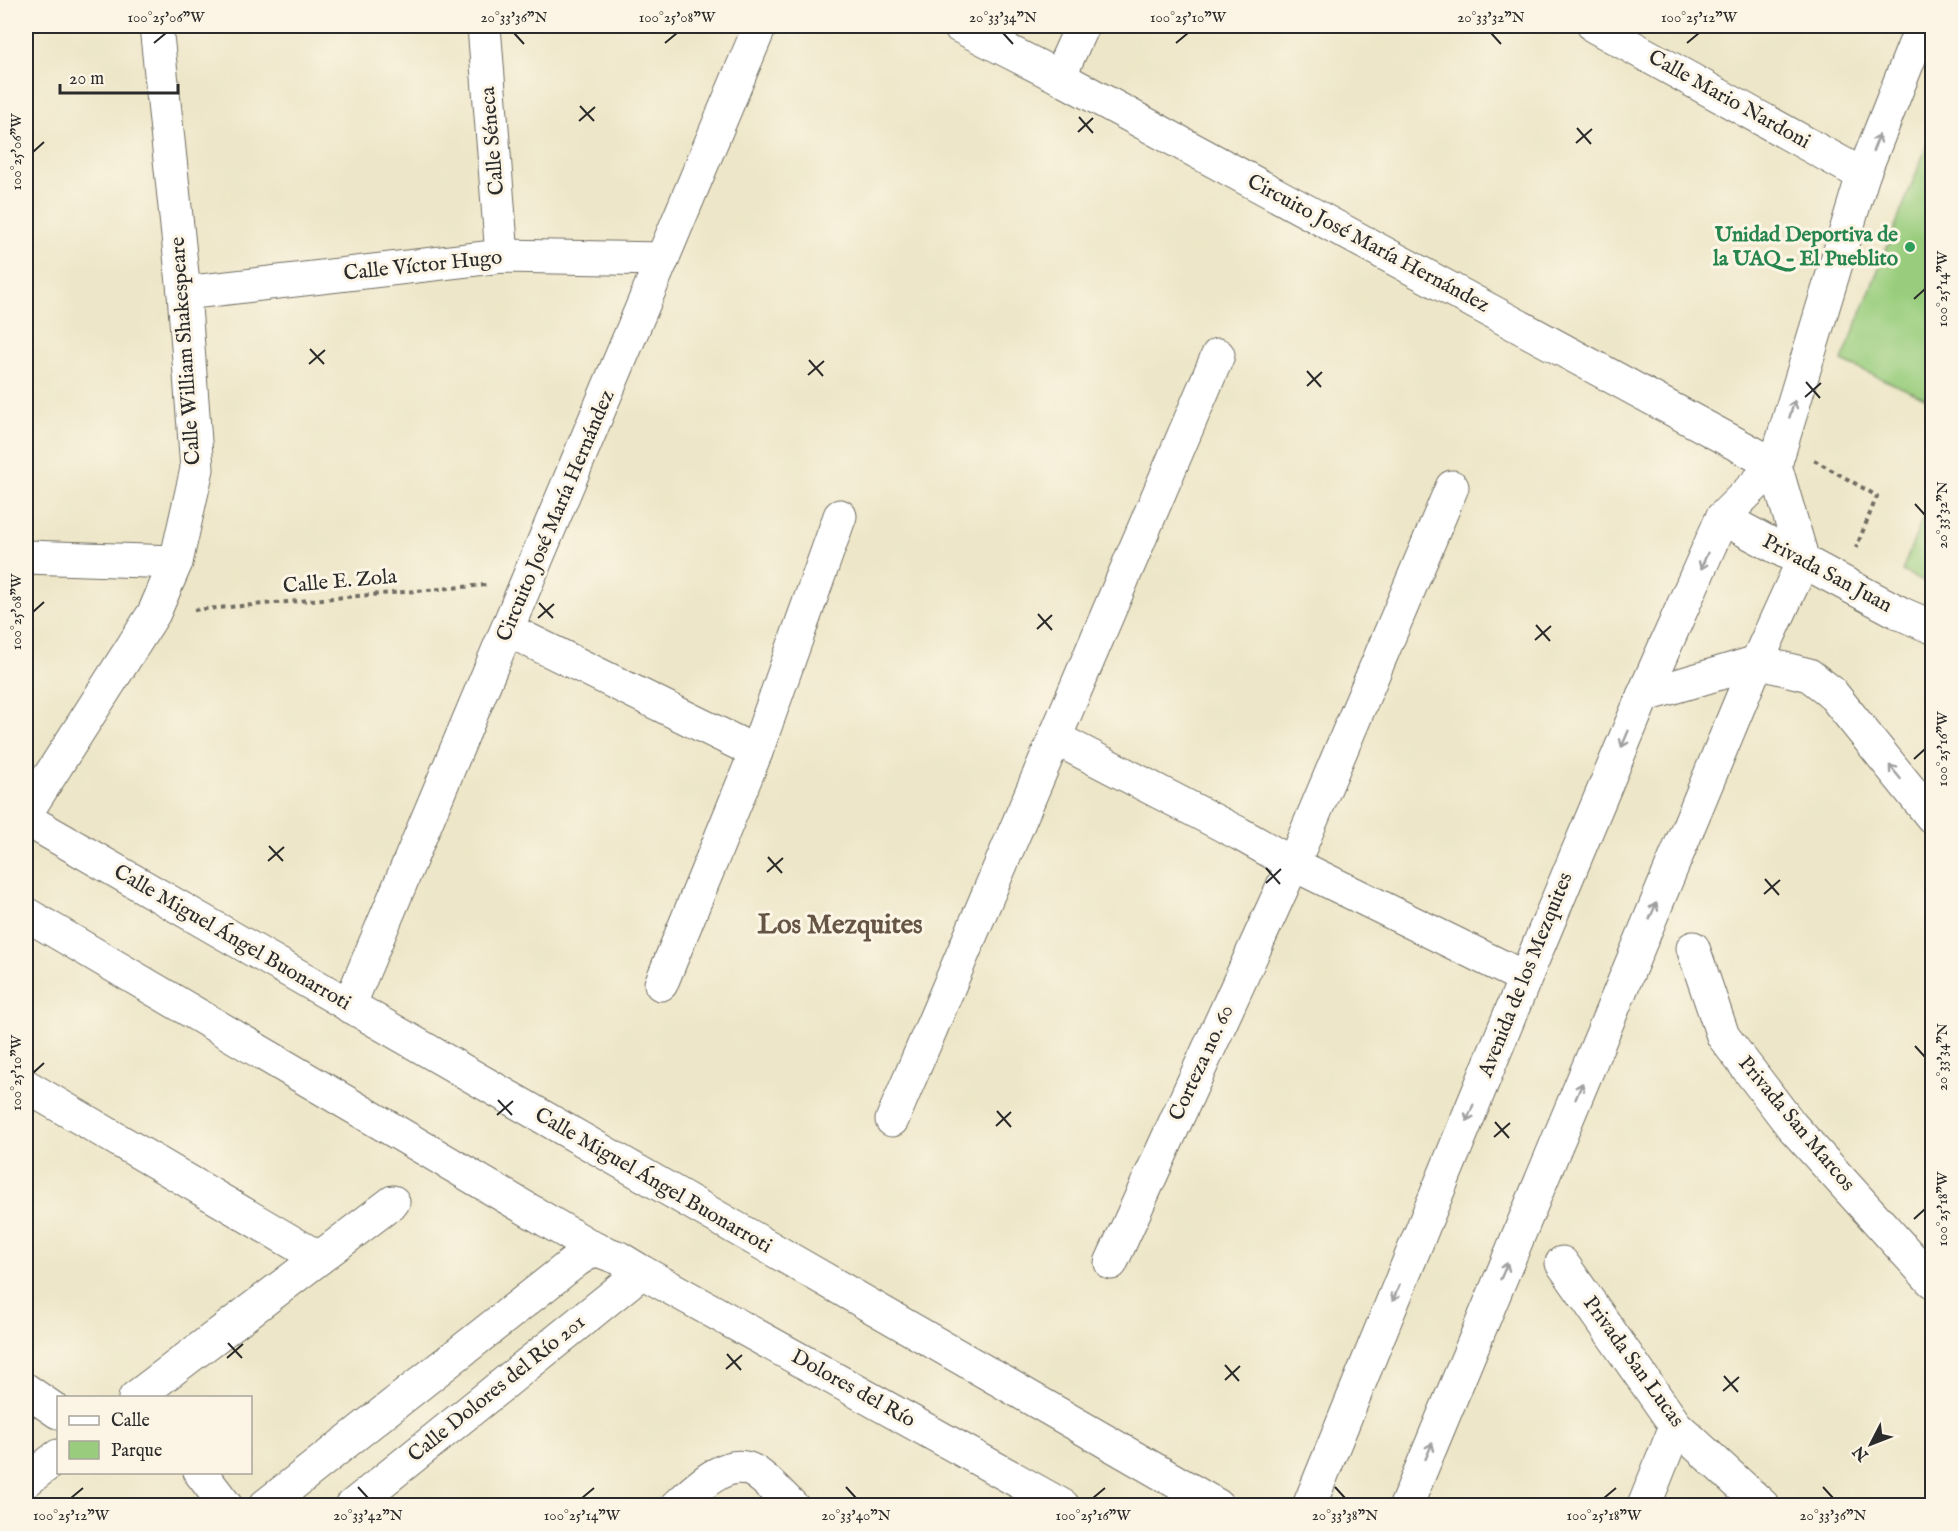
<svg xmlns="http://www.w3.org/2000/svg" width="1958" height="1531" font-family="'IM FELL English',serif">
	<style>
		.green { fill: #99cd7d; stroke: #627c54; stroke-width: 1.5 }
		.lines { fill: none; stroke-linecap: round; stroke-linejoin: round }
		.minor-casing { stroke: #6f6c62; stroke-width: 35 }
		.path { stroke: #6f6c62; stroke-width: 4; stroke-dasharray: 4.5 4.5; stroke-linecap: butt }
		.minor { stroke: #fff; stroke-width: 33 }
		.oneway { stroke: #a0a0a0 }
		.ticks { fill: none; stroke: #2b2b2b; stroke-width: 2 }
		.leisure-dot { fill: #2e9e5b; stroke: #fcf5e5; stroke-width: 2 }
		.labels { text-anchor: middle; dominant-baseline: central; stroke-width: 6; stroke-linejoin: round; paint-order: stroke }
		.street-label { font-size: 21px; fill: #2b2b2b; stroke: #fcf5e5 }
		.leisure-label { font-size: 21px; font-weight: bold; fill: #27864d; stroke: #fcf5e5; text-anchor: end }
		.district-label { font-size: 27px; font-weight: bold; fill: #655544; stroke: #fcf5e5 }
		.neatline { fill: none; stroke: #2b2b2b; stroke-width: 2 }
		.ticks-label { font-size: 15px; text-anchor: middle; fill: #2b2b2b }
	</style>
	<rect width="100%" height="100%" fill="#fcf5e5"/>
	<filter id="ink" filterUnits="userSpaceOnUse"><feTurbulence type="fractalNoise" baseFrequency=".0167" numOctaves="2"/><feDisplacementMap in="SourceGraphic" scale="12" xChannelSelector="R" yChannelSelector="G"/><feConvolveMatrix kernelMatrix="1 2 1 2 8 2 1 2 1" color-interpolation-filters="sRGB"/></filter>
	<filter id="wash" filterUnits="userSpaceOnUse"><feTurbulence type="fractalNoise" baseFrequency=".008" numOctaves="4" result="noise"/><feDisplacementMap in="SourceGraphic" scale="24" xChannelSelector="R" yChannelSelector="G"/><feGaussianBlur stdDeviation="1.35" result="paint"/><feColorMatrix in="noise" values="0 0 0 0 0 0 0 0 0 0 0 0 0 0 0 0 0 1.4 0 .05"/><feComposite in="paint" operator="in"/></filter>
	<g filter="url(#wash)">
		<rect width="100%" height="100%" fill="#ede6c8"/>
		<g class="green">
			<path d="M1932,133V401L1842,361Z"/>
			<path d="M1932,494V585L1902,571Z"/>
		</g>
	</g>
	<g filter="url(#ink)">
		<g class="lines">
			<g class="minor-casing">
				<g id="minor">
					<path d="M484,26L502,256"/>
					<path d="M959,26L1059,77L1775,465"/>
					<path d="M1594,26L1863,175"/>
					<path d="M1059,77L1082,26"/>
					<path d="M184,293L502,256L663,259"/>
					<path d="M1722,518L1902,614L1932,627"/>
					<path d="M26,557L176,562"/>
					<path d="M508,630L756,752"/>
					<path d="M1643,696L1757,662L1809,675L1831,692L1932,817"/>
					<path d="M1055,738L1240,834L1293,864L1525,978"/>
					<path d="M26,813L154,613L176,562L197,469L184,293L156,26"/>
					<path d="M26,819L1218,1506"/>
					<path d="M26,914L595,1249"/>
					<path d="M1693,948L1723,1036L1791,1125L1932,1281"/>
					<path d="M661,984L756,752L840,516"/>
					<path d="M349,1006L760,26"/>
					<path d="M26,1086L319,1258"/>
					<path d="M892,1120L1218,355"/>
					<path d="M1111,1263L1293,864L1452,487"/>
					<path d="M1562,1263L1676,1426L1763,1506"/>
					<path d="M26,1390L58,1412"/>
					<path d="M135,1398L393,1202"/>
					<path d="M200,1472L226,1506"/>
					<path d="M26,1481L58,1456"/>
					<path d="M265,1506L577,1260L595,1249L619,1258L642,1272L1063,1506"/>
					<path d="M352,1506L642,1272"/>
					<path d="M677,1506C695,1490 727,1456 753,1471C767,1479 780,1495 792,1506"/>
					<path d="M1309,1506L1525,978L1643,696L1722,518L1775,465L1863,175L1922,26"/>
					<path d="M1406,1506L1757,662L1803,561L1775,465"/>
					<path d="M1644,1506L1676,1426"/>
				</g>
			</g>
			<g class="path">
				<path d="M1814,460L1877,496L1856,548"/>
				<path d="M194,610L486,585"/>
			</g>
			<use href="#minor" class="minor"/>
		</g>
		<defs><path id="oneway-shaft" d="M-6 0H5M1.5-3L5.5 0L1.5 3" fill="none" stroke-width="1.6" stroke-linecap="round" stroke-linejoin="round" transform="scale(1.5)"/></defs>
		<g class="oneway">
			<use href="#oneway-shaft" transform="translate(1876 143) rotate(-69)"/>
			<use href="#oneway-shaft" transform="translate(1792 409) rotate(-73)"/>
			<use href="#oneway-shaft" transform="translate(1704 561) rotate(113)"/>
			<use href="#oneway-shaft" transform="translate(1625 739) rotate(113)"/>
			<use href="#oneway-shaft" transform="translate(1895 772) rotate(-129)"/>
			<use href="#oneway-shaft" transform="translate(1653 911) rotate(-67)"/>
			<use href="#oneway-shaft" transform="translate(1579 1091) rotate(-67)"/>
			<use href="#oneway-shaft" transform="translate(1470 1113) rotate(112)"/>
			<use href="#oneway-shaft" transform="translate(1504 1271) rotate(-67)"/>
			<use href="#oneway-shaft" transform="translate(1396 1293) rotate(112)"/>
			<use href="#oneway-shaft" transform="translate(1429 1451) rotate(-67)"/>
		</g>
	</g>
	<path class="ticks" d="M514,33L524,44M1003,33L1013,44M1491,33L1501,44M154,43L166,33M665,43L677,33M1176,43L1188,33M1687,43L1699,33M580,106L594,121M1079,117L1093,133M579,121L595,107M1577,128L1591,144M1078,132L1093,118M1576,143L1592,129M33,152L44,142M1914,299L1925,289M310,349L324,364M809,360L823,376M309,364L325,350M1307,371L1321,387M808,375L824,361M1806,382L1820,398M1307,386L1322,372M1805,397L1821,383M1915,504L1925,515M539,603L553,618M33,612L44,602M1038,614L1052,630M538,618L554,604M1536,625L1550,641M1037,629L1052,615M1535,640L1551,626M1914,759L1925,749M269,846L283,861M768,857L782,873M268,861L284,847M1266,868L1280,884M767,872L783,858M1765,879L1779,895M1266,883L1281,869M1764,894L1780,880M1915,1046L1925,1057M33,1073L44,1063M498,1100L512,1115M997,1111L1011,1127M497,1115L513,1101M1495,1122L1509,1138M996,1126L1011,1112M1494,1137L1510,1123M1914,1219L1925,1209M228,1343L242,1358M727,1354L741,1370M227,1358L243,1344M1225,1365L1239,1381M726,1369L742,1355M1724,1376L1738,1392M1225,1380L1240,1366M1723,1391L1739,1377M358,1487L368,1498M846,1487L856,1498M1335,1487L1345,1498M1823,1487L1833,1498M71,1498L83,1488M582,1498L594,1488M1093,1498L1105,1488M1604,1498L1616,1488"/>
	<circle class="leisure-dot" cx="1910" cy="247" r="6"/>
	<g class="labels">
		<g class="street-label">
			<text transform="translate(1729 100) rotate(29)">Calle Mario Nardoni</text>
			<text transform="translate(493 141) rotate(-95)">Calle Séneca</text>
			<text transform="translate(1368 244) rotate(28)">Circuito José María Hernández</text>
			<text transform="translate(423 266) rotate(-6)">Calle Víctor Hugo</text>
			<text transform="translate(186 351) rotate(-94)">Calle William Shakespeare</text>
			<text transform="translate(556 516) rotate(-67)">Circuito José María Hernández</text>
			<text transform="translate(1827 574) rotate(28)">Privada San Juan</text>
			<text transform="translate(340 582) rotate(-5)">Calle E. Zola</text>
			<text transform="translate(232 938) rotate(30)">Calle Miguel Ángel Buonarroti</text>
			<text transform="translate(1526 975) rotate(-68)">Avenida de los Mezquites</text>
			<text transform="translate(1202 1063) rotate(-65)">Corteza no. 60</text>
			<text transform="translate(1796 1124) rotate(50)">Privada San Marcos</text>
			<text transform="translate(653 1181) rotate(30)">Calle Miguel Ángel Buonarroti</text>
			<text transform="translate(1633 1362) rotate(54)">Privada San Lucas</text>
			<text transform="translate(497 1389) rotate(-39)">Calle Dolores del Río 201</text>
			<text transform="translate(853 1389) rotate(29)">Dolores del Río</text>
		</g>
		<g class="leisure-label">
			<text x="1898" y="235">Unidad Deportiva de<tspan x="1898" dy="24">la UAQ - El Pueblito</tspan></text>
		</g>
		<g class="district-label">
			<text x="840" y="926">Los Mezquites</text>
		</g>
	</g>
	<rect width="1958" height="1531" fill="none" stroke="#fcf5e5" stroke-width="66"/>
	<rect x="57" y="1396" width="195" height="78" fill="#fcf5e5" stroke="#a8a49b" stroke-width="1.5"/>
	<rect x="69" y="1416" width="30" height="9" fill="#ffffff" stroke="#a8a49b" stroke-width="1.5"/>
	<text x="111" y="1426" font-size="18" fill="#2b2b2b">Calle</text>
	<rect x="69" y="1441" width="30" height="18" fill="#99cd7d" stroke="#a8a49b" stroke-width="1.5"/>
	<text x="111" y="1456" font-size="18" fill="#2b2b2b">Parque</text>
	<g transform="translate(1871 1444) rotate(228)" stroke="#fcf5e5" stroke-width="4.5" paint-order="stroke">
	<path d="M0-4.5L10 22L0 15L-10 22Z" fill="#2b2b2b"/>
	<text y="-9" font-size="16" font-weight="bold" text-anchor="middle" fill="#2b2b2b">N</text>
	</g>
	<path d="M60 84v9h118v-9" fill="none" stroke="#2b2b2b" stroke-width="3"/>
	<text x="69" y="84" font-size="18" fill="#2b2b2b" stroke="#fcf5e5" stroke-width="4.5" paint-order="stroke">20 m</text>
	<rect x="33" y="33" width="1892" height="1465" class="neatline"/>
	<g class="ticks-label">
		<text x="166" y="22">100°25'06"W</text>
		<text x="514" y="22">20°33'36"N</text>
		<text x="677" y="22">100°25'08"W</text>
		<text x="1003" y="22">20°33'34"N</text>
		<text x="1188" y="22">100°25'10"W</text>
		<text x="1491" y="22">20°33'32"N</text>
		<text x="1699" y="22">100°25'12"W</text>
		<text transform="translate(16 152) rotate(-90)" y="5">100°25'06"W</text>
		<text transform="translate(1942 289) rotate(-90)" y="5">100°25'14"W</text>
		<text transform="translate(1942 515) rotate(-90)" y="5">20°33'32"N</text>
		<text transform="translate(16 612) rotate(-90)" y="5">100°25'08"W</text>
		<text transform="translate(1942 749) rotate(-90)" y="5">100°25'16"W</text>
		<text transform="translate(1942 1057) rotate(-90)" y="5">20°33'34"N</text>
		<text transform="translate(16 1073) rotate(-90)" y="5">100°25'10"W</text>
		<text transform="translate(1942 1209) rotate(-90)" y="5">100°25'18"W</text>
		<text x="71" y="1520">100°25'12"W</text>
		<text x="368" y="1520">20°33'42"N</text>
		<text x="582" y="1520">100°25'14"W</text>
		<text x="856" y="1520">20°33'40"N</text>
		<text x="1093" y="1520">100°25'16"W</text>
		<text x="1345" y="1520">20°33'38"N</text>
		<text x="1604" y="1520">100°25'18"W</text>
		<text x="1833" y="1520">20°33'36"N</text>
	</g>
</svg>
